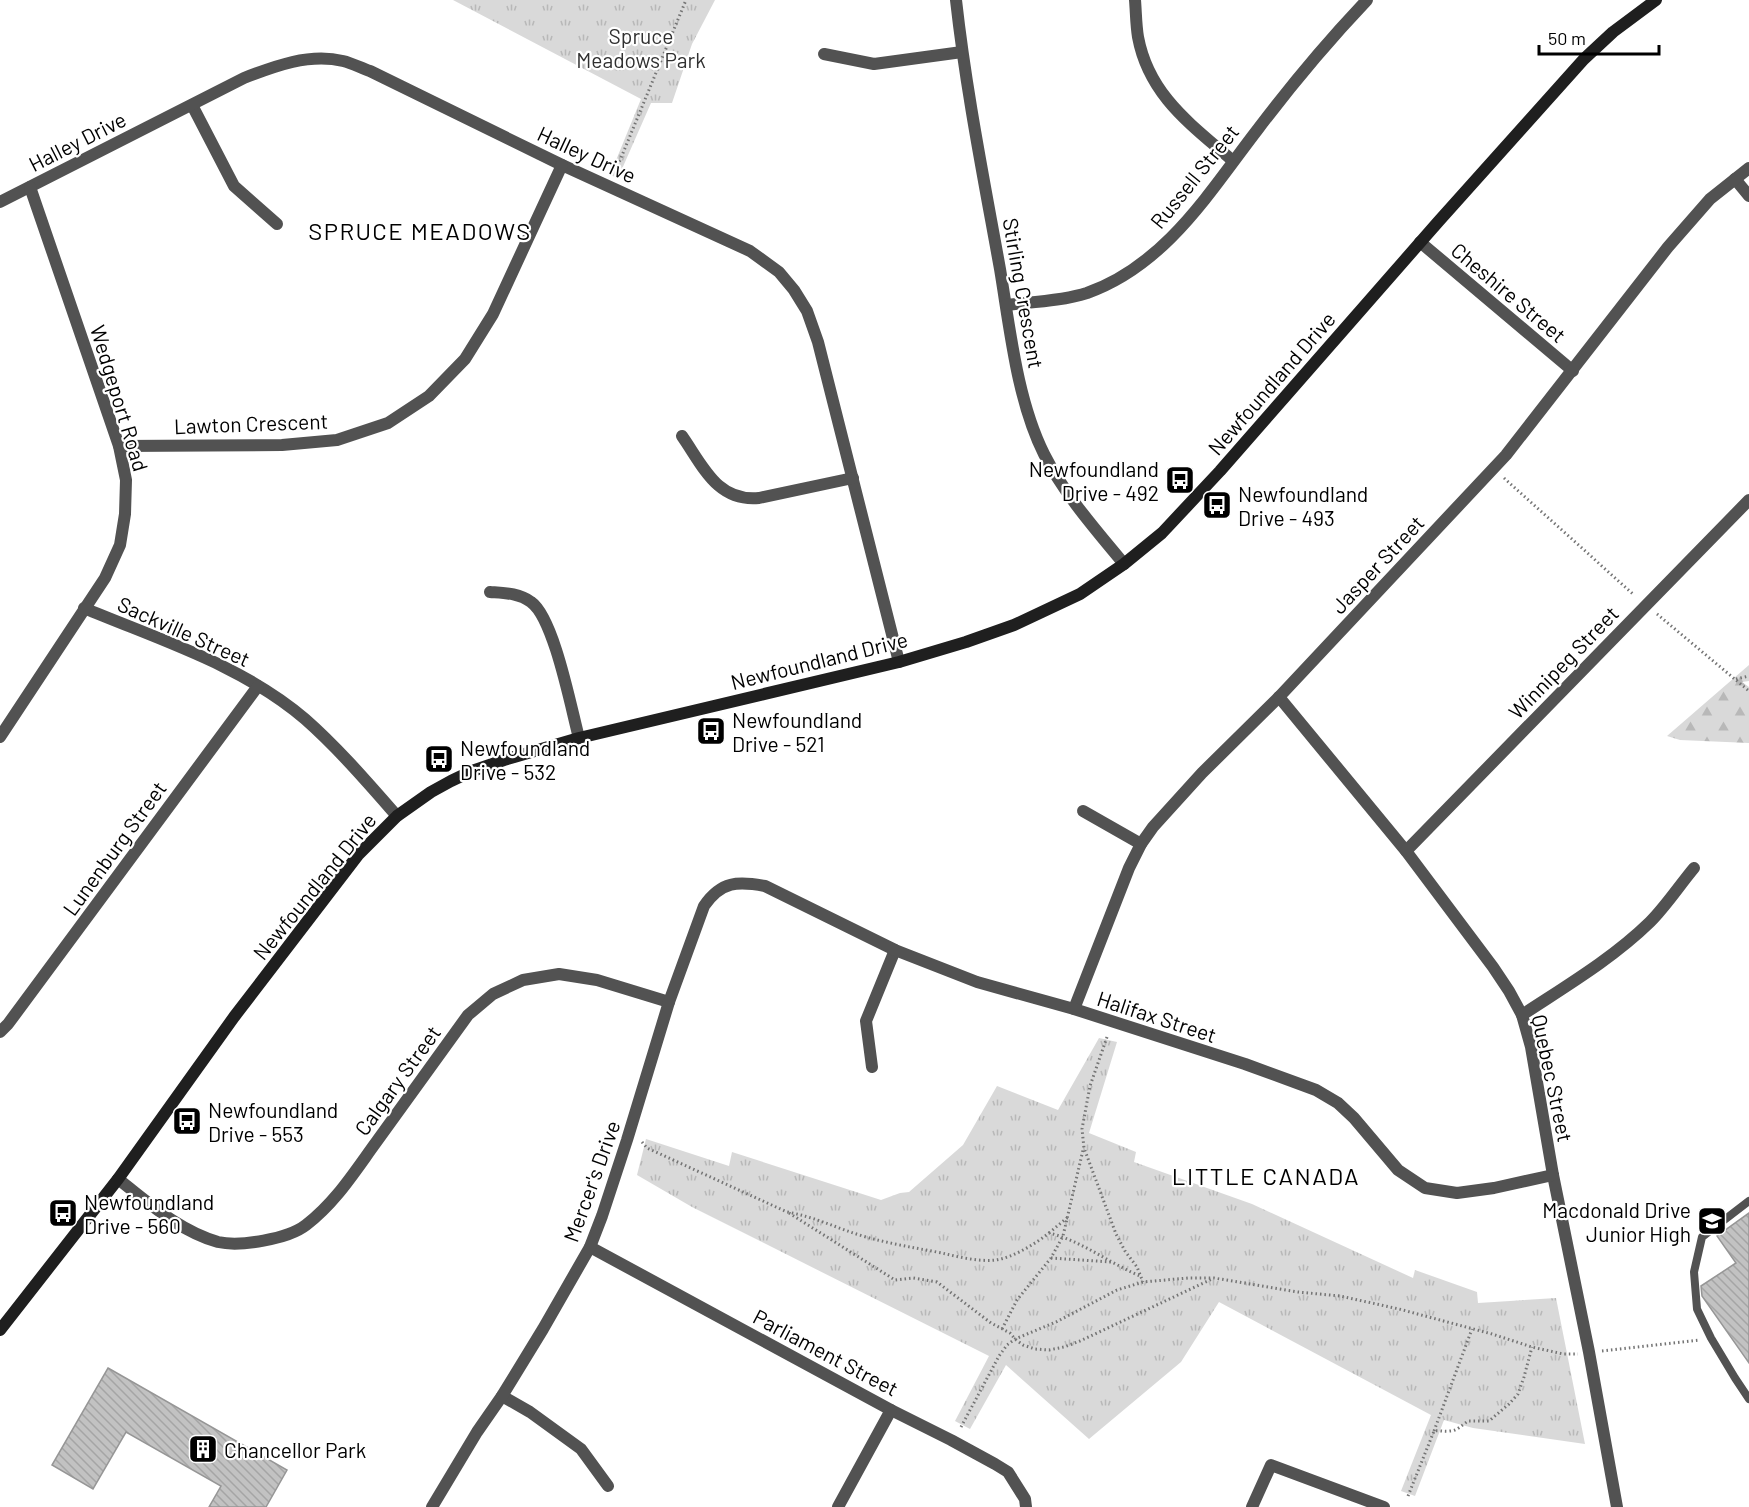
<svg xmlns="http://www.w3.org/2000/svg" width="1749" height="1507" font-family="Barlow,sans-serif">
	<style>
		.grass { fill: url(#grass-tufts) }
		.forest { fill: url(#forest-firs) }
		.building { fill: url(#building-back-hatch); stroke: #969696; stroke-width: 1.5 }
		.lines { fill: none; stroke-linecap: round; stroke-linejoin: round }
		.path { stroke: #747474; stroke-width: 3; stroke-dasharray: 1.5 3; stroke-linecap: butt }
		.lane { stroke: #525252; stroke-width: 8 }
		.street { stroke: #525252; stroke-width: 12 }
		.secondary { stroke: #1f1f1f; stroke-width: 12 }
		.labels { text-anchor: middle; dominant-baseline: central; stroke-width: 4.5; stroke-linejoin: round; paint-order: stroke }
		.park-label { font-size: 21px; fill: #303030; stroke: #fff }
		.street-label { font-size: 21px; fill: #000; stroke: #fff }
		.poi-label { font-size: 21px; fill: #000; stroke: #fff; text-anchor: start }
		.quarter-label { font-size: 24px; letter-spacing: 1.5px; fill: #000; stroke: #fff }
	</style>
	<defs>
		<pattern id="grass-tufts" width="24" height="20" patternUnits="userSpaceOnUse" patternTransform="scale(1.5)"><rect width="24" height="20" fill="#d9d9d9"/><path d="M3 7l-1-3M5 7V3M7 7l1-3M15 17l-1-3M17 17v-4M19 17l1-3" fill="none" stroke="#b8b8b8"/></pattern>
		<pattern id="forest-firs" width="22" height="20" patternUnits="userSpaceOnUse" patternTransform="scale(1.5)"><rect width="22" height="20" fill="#d9d9d9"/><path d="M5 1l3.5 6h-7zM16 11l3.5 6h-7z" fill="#b8b8b8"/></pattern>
		<pattern id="building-back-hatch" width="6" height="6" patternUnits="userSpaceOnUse" patternTransform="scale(1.5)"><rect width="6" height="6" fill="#c2c2c2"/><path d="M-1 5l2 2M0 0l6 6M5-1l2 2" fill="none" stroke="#a5a5a5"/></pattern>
	</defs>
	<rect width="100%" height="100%" fill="#fff"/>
	<g class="grass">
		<path d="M453,0H715L692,44L672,103H651L618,178L610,175L641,99Z"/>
		<path d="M1099,1038L1117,1042L1089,1133L1136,1152L1134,1162L1252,1204L1413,1278L1415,1270L1477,1292L1478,1303L1556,1298L1585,1444L1473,1428L1444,1420L1415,1496L1401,1491L1431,1415L1219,1302L1181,1362L1089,1439L1006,1365L970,1429L955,1421L989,1356L692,1207L637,1175L646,1139L729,1166L732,1152L881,1200L900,1193L909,1192L963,1145L997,1086L1058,1110Z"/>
	</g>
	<path class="forest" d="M1749,665V681L1742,682L1749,687V743L1680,740L1667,736Z"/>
	<g class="building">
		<path d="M1749,1213V1363L1702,1296L1701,1286L1736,1263L1717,1236Z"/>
		<path d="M108,1368L287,1470L266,1507H209L221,1486L126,1432L93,1489L52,1465Z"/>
	</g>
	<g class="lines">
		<g class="path">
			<path d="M616,170L686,0"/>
			<path d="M1504,478L1633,594"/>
			<path d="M1657,614L1749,691"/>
			<path d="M1736,679L1749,676"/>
			<path d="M1107,1037L1090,1086L1082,1129L1084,1148L1116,1234L1125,1251L1137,1267L1143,1282"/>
			<path d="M642,1142L647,1148L787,1212C816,1217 838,1229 866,1237C891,1244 916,1248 942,1253C959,1257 979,1262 996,1260C1014,1257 1035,1244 1049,1233C1082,1241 1109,1263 1140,1276"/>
			<path d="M789,1213L895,1280L913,1278L937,1282L991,1323L1010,1333L1015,1339L1023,1345L1035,1349L1049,1350L1064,1347L1080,1341L1212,1279"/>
			<path d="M1049,1233L1068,1217"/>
			<path d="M1051,1258L1111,1262"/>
			<path d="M1002,1329L1017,1300L1051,1258L1063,1236L1083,1150"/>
			<path d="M1602,1351L1700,1340"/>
			<path d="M961,1427L999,1356L1007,1345L1015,1339L1056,1322L1117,1290L1143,1282L1188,1278H1214L1298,1292L1340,1296L1399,1309L1492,1334L1532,1347L1563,1354H1578"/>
			<path d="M1434,1431L1472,1329"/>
			<path d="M1408,1496L1434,1431C1439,1430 1444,1432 1450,1431C1457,1431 1462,1425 1468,1421H1489L1509,1404L1518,1394L1524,1377L1532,1347"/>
		</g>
		<path class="lane" d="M1749,1201L1702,1237L1694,1272L1697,1309L1711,1338L1735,1378L1749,1399"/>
		<g class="street">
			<path d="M956,0C966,90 984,180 1000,269C1010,329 1017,400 1044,454C1064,494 1096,530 1124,564"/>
			<path d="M1135,0C1136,12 1136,25 1138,37C1149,96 1192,125 1233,161"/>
			<path d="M824,54L874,64L962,52"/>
			<path d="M192,105L234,186L277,224"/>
			<path d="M1735,179L1749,196"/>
			<path d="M0,202L244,78C275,66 309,53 343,61C352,63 361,68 370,71L562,165L750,251L779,272L794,290L807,311L818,342L899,662"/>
			<path d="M1420,242L1573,371"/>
			<path d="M1006,305C1032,302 1062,301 1087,293C1166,265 1210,191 1258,129C1292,84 1328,41 1367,0"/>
			<path d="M682,436C703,466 717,502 759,498L853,478"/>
			<path d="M119,446L282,445L337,440L388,423L429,396L465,359L493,314L562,165"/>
			<path d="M490,592C504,593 519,593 531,602C554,618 571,708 579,738"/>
			<path d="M84,608C160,640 242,665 305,719C338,748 368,783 397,816"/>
			<path d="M1279,697L1406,851L1493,967L1509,991L1522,1015L1531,1047L1553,1175L1589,1352L1617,1507"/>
			<path d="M0,737L105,578L120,545L125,514L126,480L119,446L30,187"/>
			<path d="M1083,811L1141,844"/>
			<path d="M1406,851L1749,500"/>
			<path d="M1074,1009L1129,868L1141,844L1153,827L1202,773L1279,697L1506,455L1668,247L1710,199L1749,168"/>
			<path d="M1522,1015C1566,986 1612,959 1650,922C1666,906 1679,886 1694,868"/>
			<path d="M0,1032L8,1024L258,686"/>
			<path d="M872,1067L866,1021L895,950"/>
			<path d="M118,1179C149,1203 179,1231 218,1242C240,1247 288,1239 306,1225C336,1202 355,1171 377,1141C407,1099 438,1057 468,1015L493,994L523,980L559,974L597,980L669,1002"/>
			<path d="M590,1247L891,1410L951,1440L995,1464L1008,1472L1025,1499L1026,1507"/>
			<path d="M502,1396L530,1412L581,1449L608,1486"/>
			<path d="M432,1507L477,1432L502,1396L543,1329L590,1247L602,1216L627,1140L669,1002L704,906C721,881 738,881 765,886L895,950L977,982L1074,1009L1245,1064L1316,1090L1338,1103L1354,1118L1398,1170L1425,1188L1457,1193L1494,1188L1553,1175"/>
			<path d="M838,1507L891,1410"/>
			<path d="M1252,1507L1271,1465L1384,1507"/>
		</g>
		<path class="secondary" d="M0,1330L118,1179L234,1017L358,855L397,816L431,792L451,781L472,771L504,760L579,738L899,662L966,642L1014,625L1080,594L1124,564L1162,533L1220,471L1438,222L1584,59L1613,32L1656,0"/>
	</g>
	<defs>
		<g id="bus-square" transform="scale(1.5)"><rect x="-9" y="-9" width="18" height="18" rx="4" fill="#000" stroke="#fff"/><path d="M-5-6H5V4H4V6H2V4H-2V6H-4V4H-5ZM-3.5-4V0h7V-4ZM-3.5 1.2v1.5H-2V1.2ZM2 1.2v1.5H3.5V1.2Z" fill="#fff"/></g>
		<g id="school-square" transform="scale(1.5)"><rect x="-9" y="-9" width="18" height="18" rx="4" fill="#000" stroke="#fff"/><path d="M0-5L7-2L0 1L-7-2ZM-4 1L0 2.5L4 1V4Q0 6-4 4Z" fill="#fff"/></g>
		<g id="building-square" transform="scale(1.5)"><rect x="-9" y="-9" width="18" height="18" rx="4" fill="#000" stroke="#fff"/><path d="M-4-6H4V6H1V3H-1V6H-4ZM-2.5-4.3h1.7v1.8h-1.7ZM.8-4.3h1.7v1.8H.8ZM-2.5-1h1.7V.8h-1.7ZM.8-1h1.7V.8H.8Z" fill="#fff"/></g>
	</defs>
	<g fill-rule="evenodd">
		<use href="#bus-square" x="1180" y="480"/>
		<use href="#bus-square" x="1217" y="505"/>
		<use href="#bus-square" x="711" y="731"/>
		<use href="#bus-square" x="439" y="759"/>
		<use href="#bus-square" x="187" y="1121"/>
		<use href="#bus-square" x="63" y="1213"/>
		<use href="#school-square" x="1712" y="1221"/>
		<use href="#building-square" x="203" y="1449"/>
	</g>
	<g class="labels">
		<g class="park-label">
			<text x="641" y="35">Spruce<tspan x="641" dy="24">Meadows Park</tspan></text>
		</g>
		<g class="street-label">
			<text transform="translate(77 141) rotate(-27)">Halley Drive</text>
			<text transform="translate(587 154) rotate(25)">Halley Drive</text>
			<text transform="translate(1194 176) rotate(-51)">Russell Street</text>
			<text transform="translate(1509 292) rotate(40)">Cheshire Street</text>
			<text transform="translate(1024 293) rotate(80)">Stirling Crescent</text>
			<text transform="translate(1271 383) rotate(-49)">Newfoundland Drive</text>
			<text transform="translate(120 398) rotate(73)">Wedgeport Road</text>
			<text transform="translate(251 423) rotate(-2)">Lawton Crescent</text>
			<text transform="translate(1377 564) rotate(-47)">Jasper Street</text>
			<text transform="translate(184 631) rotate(24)">Sackville Street</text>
			<text transform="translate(819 660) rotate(-14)">Newfoundland Drive</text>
			<text transform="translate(1563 662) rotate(-46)">Winnipeg Street</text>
			<text transform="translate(114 848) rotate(-54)">Lunenburg Street</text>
			<text transform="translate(314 886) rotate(-51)">Newfoundland Drive</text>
			<text transform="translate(1157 1016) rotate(18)">Halifax Street</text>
			<text transform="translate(1553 1078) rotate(78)">Quebec Street</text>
			<text transform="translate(397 1080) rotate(-54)">Calgary Street</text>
			<text transform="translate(591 1181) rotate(-70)">Mercer's Drive</text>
			<text transform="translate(826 1352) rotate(28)">Parliament Street</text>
		</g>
		<g class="poi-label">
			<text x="1159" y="468" text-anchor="end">Newfoundland<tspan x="1159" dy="24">Drive - 492</tspan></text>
			<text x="1238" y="493">Newfoundland<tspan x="1238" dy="24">Drive - 493</tspan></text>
			<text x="732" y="719">Newfoundland<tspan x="732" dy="24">Drive - 521</tspan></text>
			<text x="460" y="747">Newfoundland<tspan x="460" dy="24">Drive - 532</tspan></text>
			<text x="208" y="1109">Newfoundland<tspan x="208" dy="24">Drive - 553</tspan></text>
			<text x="84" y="1201">Newfoundland<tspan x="84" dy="24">Drive - 560</tspan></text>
			<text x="1691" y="1209" text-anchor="end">Macdonald Drive<tspan x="1691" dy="24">Junior High</tspan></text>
			<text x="224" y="1449">Chancellor Park</text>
		</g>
		<g class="quarter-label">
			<text x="420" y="230">SPRUCE MEADOWS</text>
			<text x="1266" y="1175">LITTLE CANADA</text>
		</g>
	</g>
	<path d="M1539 45v9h120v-9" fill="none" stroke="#000000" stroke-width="3"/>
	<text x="1548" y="45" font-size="18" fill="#000000" stroke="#ffffff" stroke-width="4.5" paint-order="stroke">50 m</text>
</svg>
